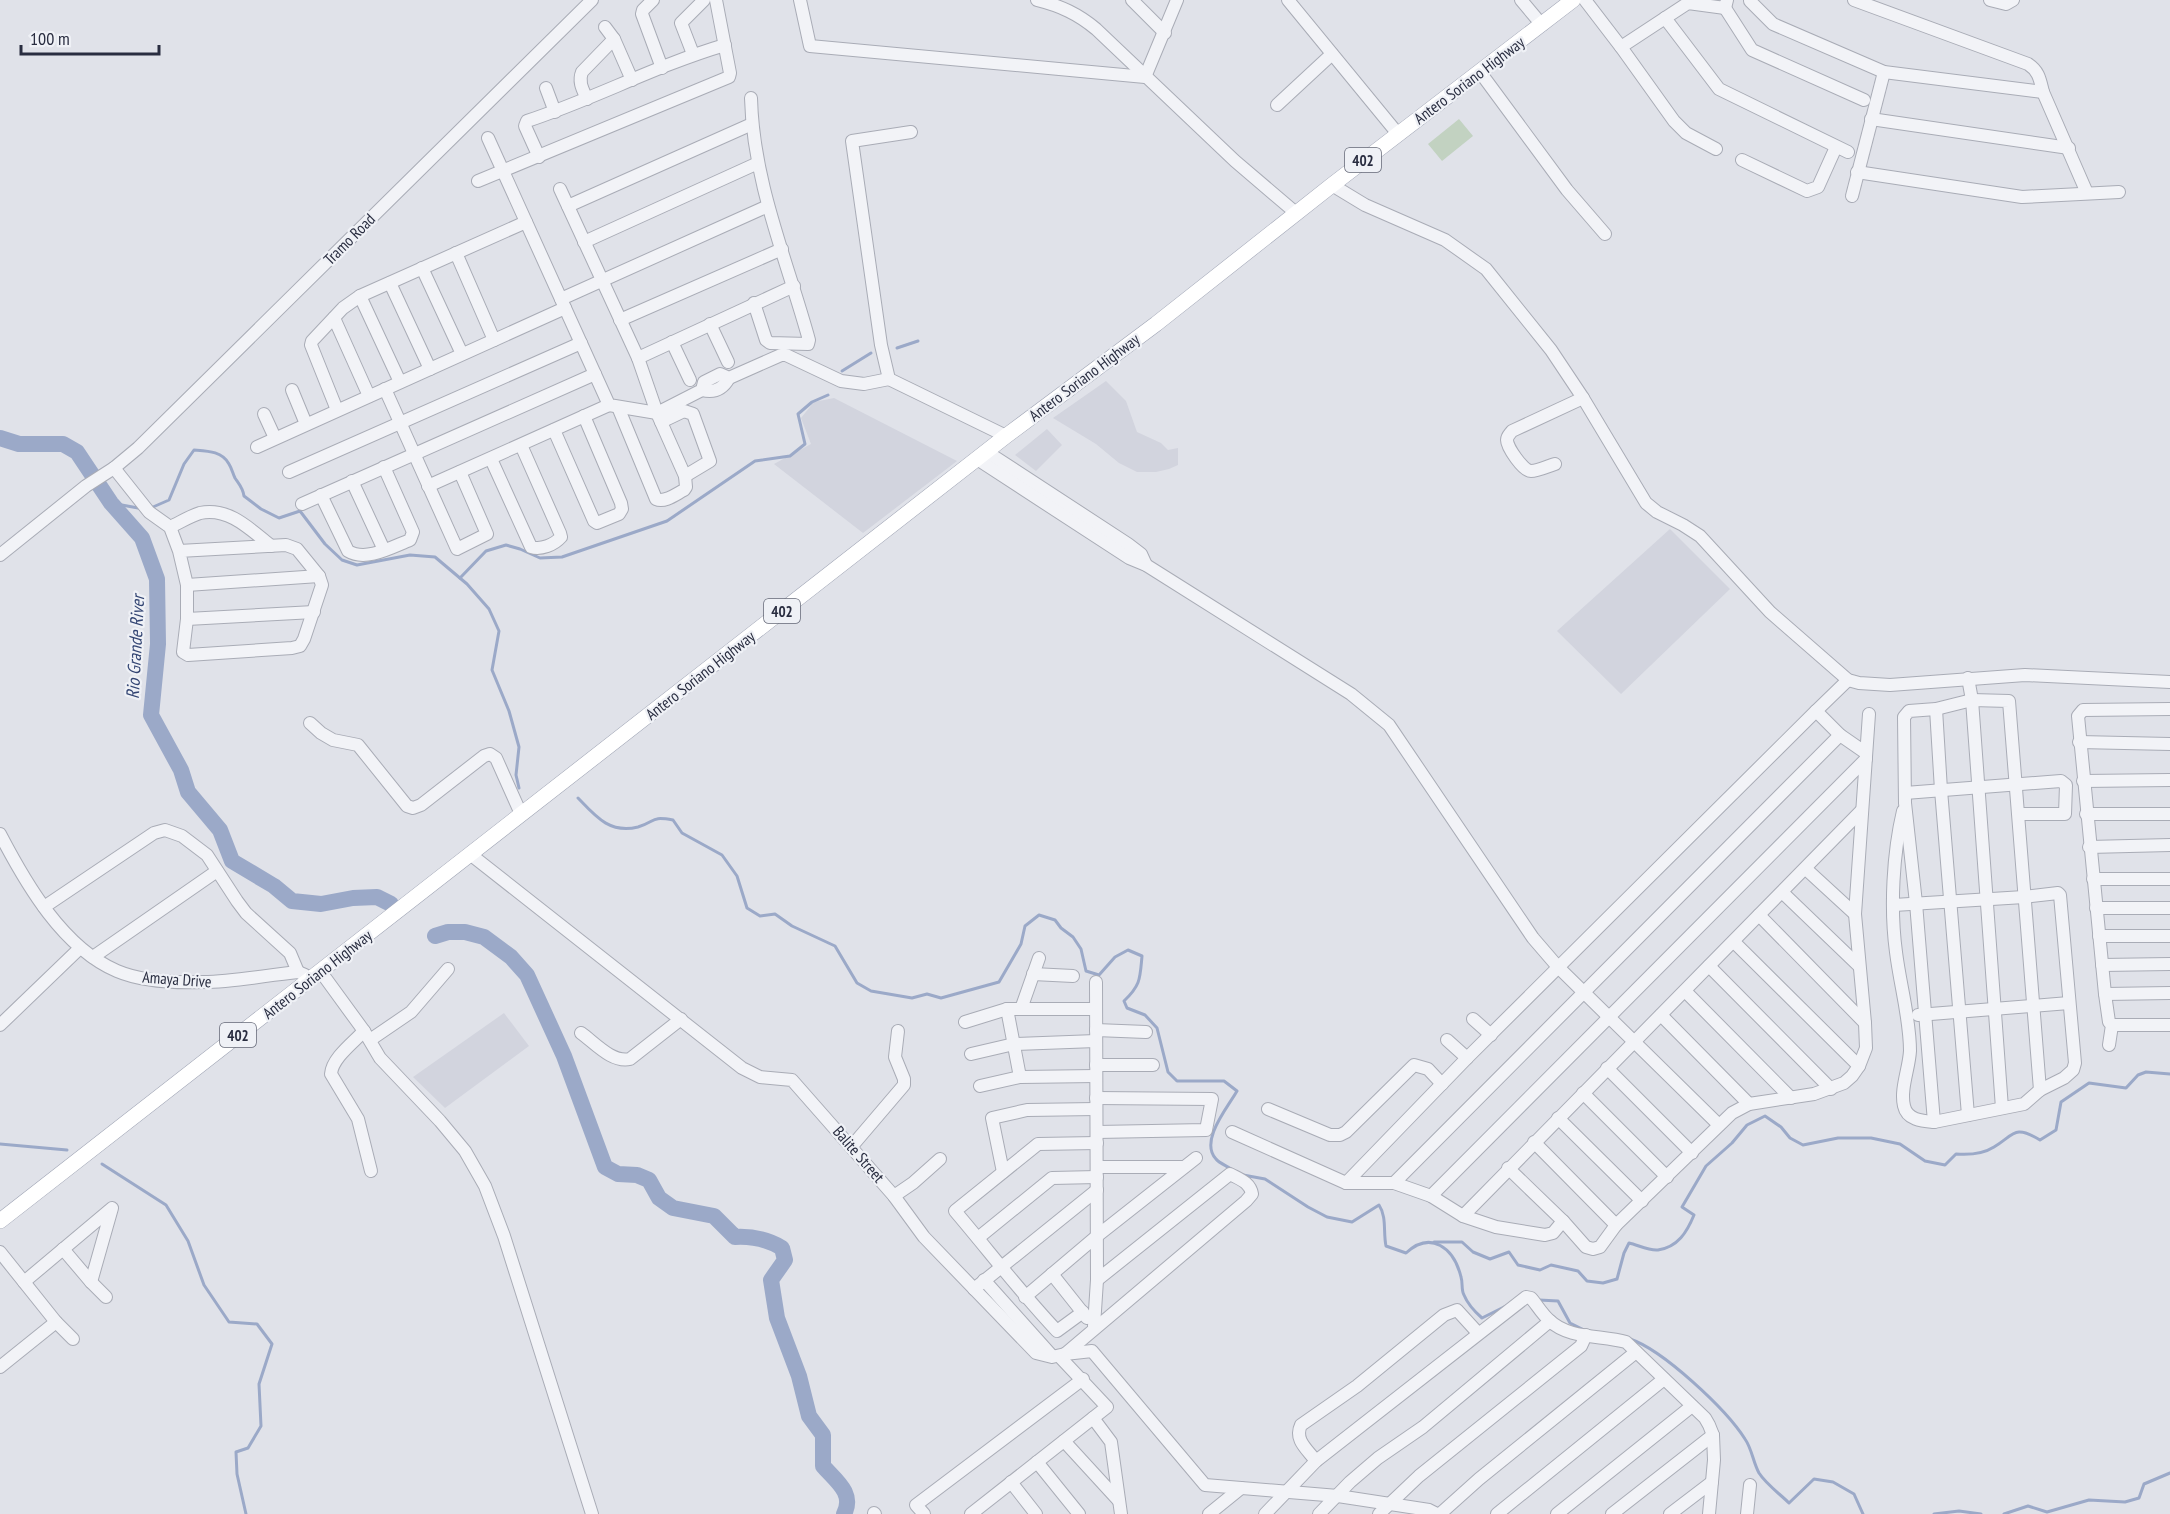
<svg xmlns="http://www.w3.org/2000/svg" width="2170" height="1514" font-family="'PT Sans Narrow',sans-serif">
	<style>
		.built { fill: #d2d4de }
		.garden { fill: #c2d2c1 }
		.lines { fill: none; stroke-linecap: round; stroke-linejoin: round }
		.stream { stroke: #9ba9c8; stroke-width: 3 }
		.river { stroke: #9ba9c8; stroke-width: 16 }
		.minor-casing { stroke: #a9acb6; stroke-width: 14 }
		.major-casing { stroke: #9fa4b4; stroke-width: 16 }
		.minor { stroke: #f2f3f7; stroke-width: 12 }
		.major { stroke: #fff; stroke-width: 15 }
		.labels { text-anchor: middle; dominant-baseline: central; stroke-width: 4.5; stroke-linejoin: round; paint-order: stroke }
		.shield { fill: #eff1f6; stroke: #646877; stroke-width: 1.5 }
		.shield-label { font-size: 15px; font-weight: bold; fill: #292d40 }
		.street-label { font-size: 16px; fill: #292d40; stroke: #eff1f6 }
		.water-label { font-size: 18px; font-style: italic; fill: #334573; stroke: #eff1f6 }
	</style>
	<rect width="100%" height="100%" fill="#e0e2e9"/>
	<g class="built">
		<path d="M1106,381L1126,401L1137,432L1161,443L1168,450L1178,448V465L1169,469L1156,472H1137L1119,463L1096,444L1053,418Z"/>
		<path d="M834,398L957,461L863,533L774,464L811,444L801,418L814,402Z"/>
		<path d="M1047,429L1062,445L1036,471L1015,455Z"/>
		<path d="M1670,529L1730,589L1621,694L1557,631Z"/>
		<path d="M504,1013L529,1046L445,1108L413,1077Z"/>
	</g>
	<path class="garden" d="M1459,119L1473,136L1442,161L1428,144Z"/>
	<g class="lines">
		<g class="stream">
			<path d="M897,348L918,341"/>
			<path d="M842,371L871,353"/>
			<path d="M111,503L138,508"/>
			<path d="M153,507L169,500L184,464L194,450C207,451 222,451 229,464C232,469 233,474 235,478C239,484 243,488 244,496L261,509L279,518L300,511L325,544L342,560L357,565L410,555L435,557L467,584L489,609L499,631L492,670L509,711L519,747L516,775L519,788"/>
			<path d="M460,578L486,551L506,545L520,549L540,558L562,557L667,521L755,461L790,456L805,444L798,414L812,402L828,395"/>
			<path d="M578,798C596,817 610,834 638,827C657,821 650,816 673,820L682,833L722,855L737,876L747,908L760,916L775,914L792,926L835,946L857,983L871,991L912,998L927,994L941,998L999,982L1021,944L1025,926L1039,915L1055,920L1061,928L1073,937L1081,949L1086,971L1099,975L1115,957L1128,950L1142,956C1140,978 1141,985 1124,1001L1127,1008L1145,1015L1157,1028L1168,1072L1177,1081H1224L1237,1091C1228,1107 1199,1141 1216,1159C1219,1163 1227,1166 1231,1169"/>
			<path d="M0,1144L67,1150"/>
			<path d="M102,1164L166,1205L188,1241L204,1285L229,1322L257,1324L272,1344L259,1384L261,1426L248,1448L236,1452L237,1474L246,1514"/>
			<path d="M1243,1175L1265,1179L1308,1207L1327,1217L1352,1222L1379,1205C1387,1217 1383,1232 1386,1246L1406,1253C1431,1230 1454,1248 1461,1277C1463,1283 1461,1290 1464,1295C1468,1305 1474,1311 1482,1318L1508,1305"/>
			<path d="M1434,1242H1462L1473,1252L1490,1259L1509,1252L1518,1265L1540,1270L1551,1265L1578,1271L1587,1281L1603,1283L1617,1279L1624,1253L1629,1243C1638,1245 1649,1251 1658,1250C1678,1247 1687,1232 1694,1215L1682,1207L1706,1166L1732,1143L1747,1125L1765,1116L1781,1127L1790,1138L1803,1145L1838,1138H1871L1900,1144L1925,1161L1945,1165L1956,1154C1969,1155 1983,1154 1994,1147C2014,1135 2014,1124 2040,1140L2056,1130L2061,1102L2089,1083L2126,1088L2138,1075L2146,1072L2170,1074"/>
			<path d="M1539,1300L1558,1301L1570,1323L1584,1330"/>
			<path d="M1630,1339C1663,1350 1726,1409 1745,1439C1752,1449 1753,1462 1759,1473C1766,1484 1780,1494 1789,1503L1814,1479L1833,1482L1854,1494L1863,1514"/>
			<path d="M1934,1514L1959,1511L1981,1514"/>
			<path d="M2004,1514L2028,1506L2047,1512L2089,1500L2125,1502L2139,1498L2144,1484L2170,1473"/>
		</g>
		<g class="river">
			<path d="M0,438L19,444H63L77,452L111,503L142,538L157,579L158,644L151,715L181,770L188,792L220,830L232,861L274,886L292,901L321,904L353,898L377,897L391,904"/>
			<path d="M435,936L448,932H465L484,937L511,957L527,975L564,1056L605,1167L618,1174L637,1175L649,1180L659,1198L673,1208L714,1216L735,1237C753,1236 767,1239 782,1248L785,1260L771,1280L777,1318L799,1376L809,1416L823,1435V1466C835,1480 855,1493 844,1514"/>
		</g>
		<g class="minor-casing">
			<g id="minor">
				<path d="M653,0L643,10L642,14L662,68"/>
				<path d="M800,0L810,46L1145,77L1177,0"/>
				<path d="M1037,0C1061,6 1078,14 1096,29L1235,161L1296,213"/>
				<path d="M1132,0L1165,33"/>
				<path d="M1288,0L1398,134"/>
				<path d="M1521,0L1542,25"/>
				<path d="M1585,0L1621,47L1674,121L1686,133L1716,149"/>
				<path d="M1854,0L2028,64C2039,71 2040,80 2043,92L2087,193"/>
				<path d="M1990,0L2006,4L2013,0"/>
				<path d="M1750,1L1773,24L1884,72L2043,92"/>
				<path d="M1725,8L1752,50L1864,100"/>
				<path d="M1665,18L1719,89L1848,152"/>
				<path d="M605,27L614,39L632,80"/>
				<path d="M1621,47L1688,3L1725,8L1727,0"/>
				<path d="M693,54L681,23L704,0"/>
				<path d="M1480,72L1567,190L1605,234"/>
				<path d="M546,88L555,112"/>
				<path d="M751,98C753,182 787,260 809,340L808,344L770,343L766,340L754,303"/>
				<path d="M587,99C583,90 578,82 582,72L614,39"/>
				<path d="M1277,105L1332,54"/>
				<path d="M1871,119L2069,148"/>
				<path d="M911,132L852,141L881,345L889,379L1006,436"/>
				<path d="M488,138L609,405L657,413L702,390L704,382L720,374L729,378L781,355H786L841,381L864,384L889,379"/>
				<path d="M539,157L525,126L527,121C594,99 657,65 725,45"/>
				<path d="M1742,160L1807,191L1818,187L1836,147"/>
				<path d="M1857,172L2022,197L2119,192"/>
				<path d="M478,181L729,77L730,73L716,0"/>
				<path d="M1332,185L1365,205L1445,240L1486,269L1551,350L1583,398L1646,503L1657,512L1683,525L1700,536L1770,612L1848,680L1859,683L1890,685L2025,675L2170,682"/>
				<path d="M560,189L638,358L657,413L685,476L686,487L684,490C676,494 665,503 656,499L618,407"/>
				<path d="M1852,196L1884,72"/>
				<path d="M568,206L752,124"/>
				<path d="M584,242L758,163"/>
				<path d="M456,253L494,340"/>
				<path d="M422,268L462,354"/>
				<path d="M390,283L430,369"/>
				<path d="M360,296L400,382"/>
				<path d="M561,299L768,206"/>
				<path d="M334,318L369,396"/>
				<path d="M620,320L782,249"/>
				<path d="M710,324L728,362"/>
				<path d="M672,342L690,380"/>
				<path d="M638,358L794,286"/>
				<path d="M385,389L457,549L487,534L460,472"/>
				<path d="M292,390L306,424"/>
				<path d="M702,390C714,393 723,389 729,378"/>
				<path d="M337,410L311,345L312,341L343,308L360,296L526,222"/>
				<path d="M264,414L275,438"/>
				<path d="M661,422L684,411L693,414L710,461L685,476"/>
				<path d="M554,430L594,521L597,523L619,514L622,509L621,503L584,416"/>
				<path d="M257,447L565,308"/>
				<path d="M987,452L1128,544L1141,554L1146,565"/>
				<path d="M491,459L531,547C541,550 554,545 561,537L560,533L521,445"/>
				<path d="M977,459L1129,558L1146,565L1351,694L1389,725L1533,938L1558,967L1719,1125"/>
				<path d="M1555,464C1548,466 1538,471 1531,471C1523,471 1507,447 1507,440C1507,436 1510,434 1512,431L1583,398"/>
				<path d="M114,468L149,512L170,527L179,551L187,585V619L183,652L188,655L292,648L300,646L304,639L322,585L319,576L297,549L286,545L179,551"/>
				<path d="M289,472L581,343"/>
				<path d="M352,481L384,550"/>
				<path d="M428,486L609,405"/>
				<path d="M321,495L348,551C366,562 392,547 410,540L413,532L384,467"/>
				<path d="M302,504L595,374"/>
				<path d="M170,527C179,523 190,516 200,513C229,507 250,529 271,546"/>
				<path d="M0,555L86,486L114,468L138,448L592,0"/>
				<path d="M187,585L319,576"/>
				<path d="M187,619L314,612"/>
				<path d="M1968,678L1972,700L2002,1108"/>
				<path d="M1936,709L1941,790L1968,1115"/>
				<path d="M1816,711L1848,680"/>
				<path d="M310,723L321,733L333,740L358,745L407,806L413,808L421,805L484,756L490,754L496,758L521,814"/>
				<path d="M2079,742L2170,744"/>
				<path d="M2083,781L2170,780"/>
				<path d="M1905,793L2061,781L2066,785L2065,814H2019"/>
				<path d="M2086,814H2170"/>
				<path d="M0,834C26,884 63,948 117,971C143,982 175,983 203,982C235,982 266,975 298,972L305,975L308,981"/>
				<path d="M2089,847L2170,845"/>
				<path d="M470,854L742,1068L760,1077L792,1080L894,1196L924,1237L1036,1353L1052,1357L1065,1354L1092,1351L1205,1485L1338,1496L1429,1510L1437,1514"/>
				<path d="M1806,869L1855,914"/>
				<path d="M2093,879H2170"/>
				<path d="M1783,893L1859,966"/>
				<path d="M1894,905L2024,897L2058,893L2060,895L2075,1063L2073,1070L2064,1078L2040,1090L2024,1104L1934,1122C1922,1121 1907,1120 1904,1106C1900,1089 1909,1069 1910,1051C1910,1018 1900,985 1896,952C1890,908 1893,853 1903,811"/>
				<path d="M44,907L154,833L165,830L182,836L207,855L237,901L246,913L290,953L298,972"/>
				<path d="M2096,908H2170"/>
				<path d="M1759,915L1865,1023"/>
				<path d="M2099,936H2170"/>
				<path d="M1734,942L1859,1066"/>
				<path d="M93,957L217,871"/>
				<path d="M2102,965L2170,964"/>
				<path d="M1709,966L1831,1089"/>
				<path d="M321,972L364,1031L380,1058L440,1121L465,1151L485,1186L504,1236L592,1514"/>
				<path d="M1033,974L1073,976"/>
				<path d="M1685,991L1791,1098"/>
				<path d="M2105,994L2170,993"/>
				<path d="M1007,1009L1020,1077"/>
				<path d="M1021,1009L1039,958"/>
				<path d="M1661,1015L1749,1104"/>
				<path d="M1918,1015L2069,1003"/>
				<path d="M1473,1019L1491,1035"/>
				<path d="M965,1022L1007,1009H1096"/>
				<path d="M0,1025L80,948"/>
				<path d="M2112,1025H2170"/>
				<path d="M1096,1030L1146,1032"/>
				<path d="M364,1031C354,1042 332,1058 331,1074L358,1119L371,1171"/>
				<path d="M581,1033C595,1043 612,1063 630,1059L681,1019"/>
				<path d="M370,1040L411,1012L448,969"/>
				<path d="M1447,1040L1467,1058"/>
				<path d="M2109,1045L2112,1025L2109,1022L2105,994L2078,716L2083,710L2170,709"/>
				<path d="M971,1054L1014,1044L1096,1041"/>
				<path d="M1096,1065H1153"/>
				<path d="M1607,1068L1692,1153"/>
				<path d="M980,1086L1020,1077L1096,1076"/>
				<path d="M1583,1093L1667,1177"/>
				<path d="M1096,1098L1212,1099L1206,1130L1097,1132"/>
				<path d="M1268,1109L1330,1135H1340L1346,1132L1414,1065L1428,1069L1442,1084"/>
				<path d="M1558,1118L1642,1201"/>
				<path d="M1934,1122L1916,903L1905,803L1904,717L1909,711L1936,709L1972,700L2009,701L2040,1090"/>
				<path d="M1232,1132L1346,1183H1394L1431,1196L1463,1216L1496,1227L1545,1235L1553,1233L1563,1221"/>
				<path d="M1534,1142L1616,1225"/>
				<path d="M852,1146L904,1085V1079L895,1057L898,1031"/>
				<path d="M1097,1167H1184"/>
				<path d="M1508,1168L1563,1221L1586,1247L1593,1249L1600,1247L1616,1225L1732,1113L1749,1104L1814,1094L1844,1083L1852,1076L1859,1066L1866,1048L1865,1023L1855,914L1869,714"/>
				<path d="M1003,1172L992,1118L1027,1110L1096,1109"/>
				<path d="M1346,1183L1467,1058L1816,711L1840,735L1866,753"/>
				<path d="M1394,1183L1840,735"/>
				<path d="M894,1196L913,1183L940,1159"/>
				<path d="M1431,1196L1866,759"/>
				<path d="M1463,1216L1862,810"/>
				<path d="M978,1238L1052,1178L1097,1177"/>
				<path d="M63,1249L91,1282L106,1297"/>
				<path d="M0,1252L56,1322L73,1339"/>
				<path d="M1052,1274L1087,1318"/>
				<path d="M984,1280L1052,1356"/>
				<path d="M24,1282L112,1208L91,1282"/>
				<path d="M974,1289L1097,1190"/>
				<path d="M1025,1297L1097,1236L1196,1158"/>
				<path d="M1083,1312L1057,1331C1021,1293 989,1251 955,1211L1038,1144L1097,1143"/>
				<path d="M1094,1326L1097,1280L1096,982"/>
				<path d="M1065,1354L1246,1201L1252,1194C1250,1182 1239,1179 1230,1174L1097,1280"/>
				<path d="M0,1367L56,1322"/>
				<path d="M1093,1418L1111,1442L1121,1514"/>
				<path d="M1064,1441L1119,1501"/>
				<path d="M1316,1461C1307,1449 1294,1440 1301,1425L1357,1386L1444,1315L1457,1310L1478,1333"/>
				<path d="M1037,1462L1079,1514"/>
				<path d="M1011,1482L1036,1514"/>
				<path d="M874,1513L875,1514"/>
				<path d="M924,1514L916,1505L1083,1379"/>
				<path d="M971,1514L1107,1407L1059,1356"/>
				<path d="M1209,1514L1241,1488"/>
				<path d="M1265,1514L1316,1461L1526,1297L1531,1298C1537,1305 1542,1314 1549,1320C1568,1339 1601,1335 1626,1342L1705,1418L1709,1425L1713,1435L1714,1460L1709,1514"/>
				<path d="M1319,1514L1350,1482L1378,1458L1423,1427L1550,1321"/>
				<path d="M1379,1514L1419,1476L1581,1346L1586,1335"/>
				<path d="M1440,1514L1479,1479L1636,1352"/>
				<path d="M1497,1514L1664,1379"/>
				<path d="M1557,1514L1692,1406"/>
				<path d="M1612,1514L1713,1435"/>
				<path d="M1670,1514L1712,1482"/>
				<path d="M1747,1514L1750,1485"/>
			</g>
		</g>
		<g class="major-casing">
			<path id="major" d="M0,1221L1006,436L1156,324L1332,185L1573,0"/>
		</g>
		<use href="#minor" class="minor"/>
		<use href="#major" class="major"/>
	</g>
	<g class="labels">
		<g class="shield">
			<rect x="1345" y="148" width="36" height="24" rx="4.5"/>
			<rect x="764" y="599" width="36" height="24" rx="4.5"/>
			<rect x="220" y="1023" width="36" height="24" rx="4.5"/>
		</g>
		<g class="shield-label">
			<text x="1363" y="160">402</text>
			<text x="782" y="611">402</text>
			<text x="238" y="1035">402</text>
		</g>
		<g class="street-label">
			<text transform="translate(1469 80) rotate(-37)">Antero Soriano Highway</text>
			<text transform="translate(349 239) rotate(-45)">Tramo Road</text>
			<text transform="translate(1084 377) rotate(-37)">Antero Soriano Highway</text>
			<text transform="translate(700 675) rotate(-38)">Antero Soriano Highway</text>
			<text transform="translate(317 974) rotate(-38)">Antero Soriano Highway</text>
			<text transform="translate(177 979) rotate(4)">Amaya Drive</text>
			<text transform="translate(859 1154) rotate(49)">Balite Street</text>
		</g>
		<g class="water-label">
			<text transform="translate(135 647) rotate(-87)">Rio Grande River</text>
		</g>
	</g>
	<path d="M21 45v9h138v-9" fill="none" stroke="#292d40" stroke-width="3"/>
	<text x="30" y="45" font-size="18" fill="#292d40" stroke="#eff1f6" stroke-width="4.5" paint-order="stroke">100 m</text>
</svg>
